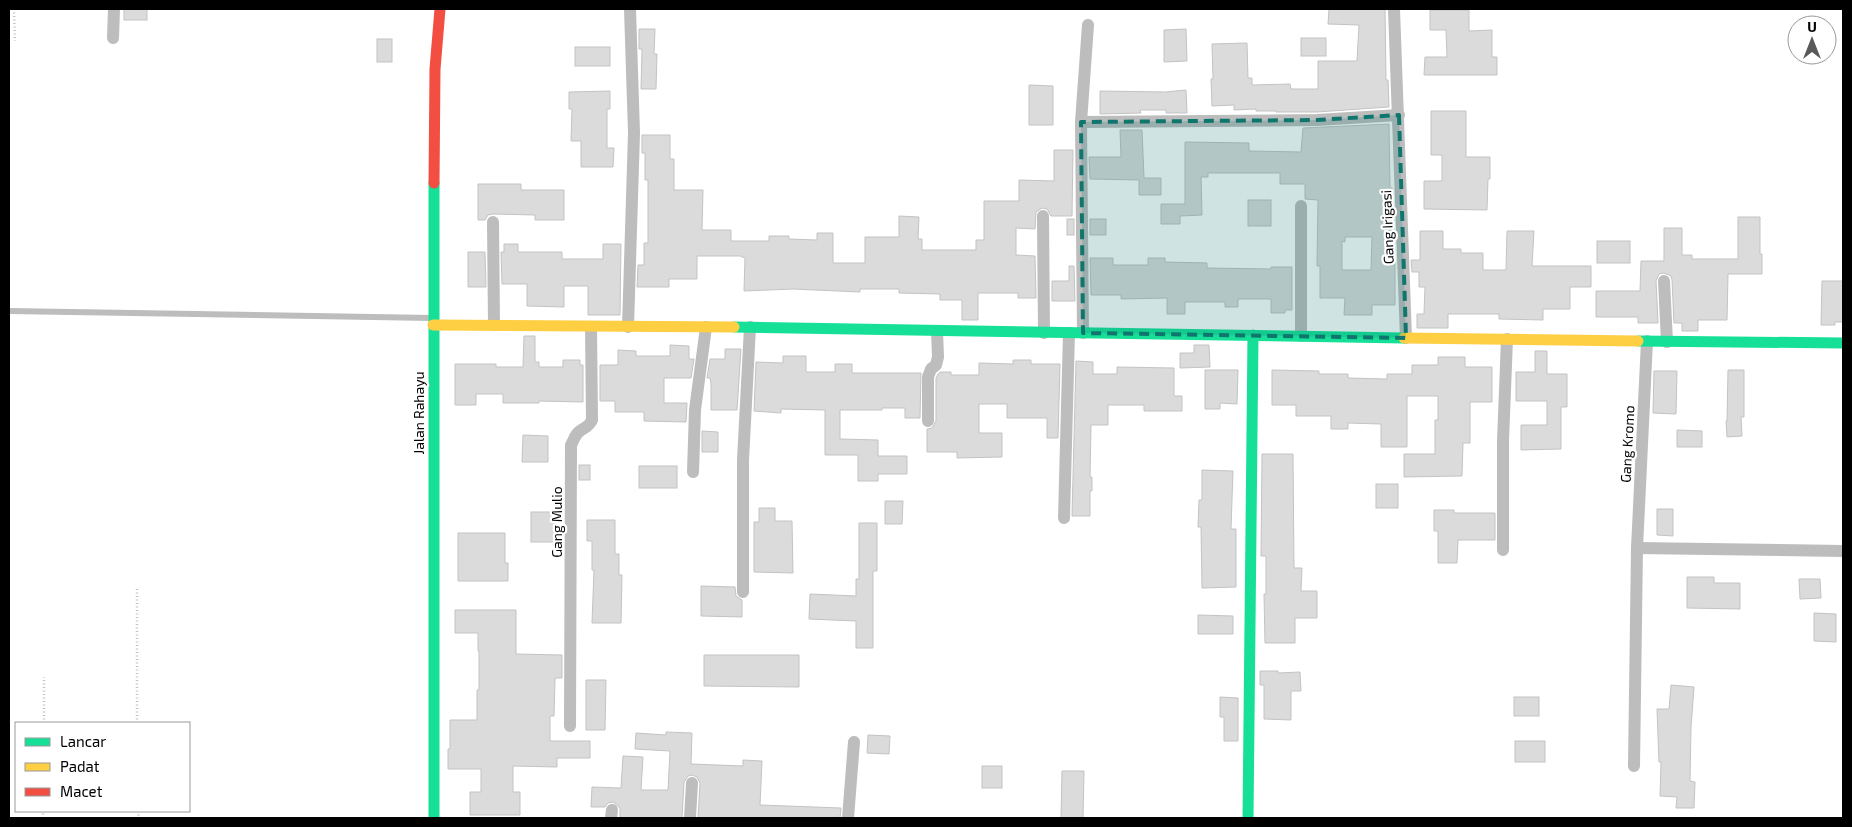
<svg xmlns="http://www.w3.org/2000/svg" width="1852" height="827" font-family="'Exo 2',sans-serif">
	<style>
		.building { fill: #dbdbdb; stroke: #c3c3c3; fill-rule: evenodd }
		.lines { fill: none; stroke-linecap: round; stroke-linejoin: round }
		.path { stroke: #c2c2c2; stroke-width: 2.5; stroke-dasharray: 1 2.5; stroke-linecap: butt }
		.lane { stroke: #bdbdbd; stroke-width: 6 }
		.street { stroke: #bdbdbd; stroke-width: 12 }
		.fast { stroke: #16e098; stroke-width: 11 }
		.slow { stroke: #ffcf43; stroke-width: 11 }
		.jam { stroke: #f24e42; stroke-width: 11 }
		.marked { fill: #0f766e; fill-opacity: 0.2; stroke: #0f766e; stroke-width: 4; stroke-dasharray: 10 6; stroke-linejoin: round }
		.labels { text-anchor: middle; dominant-baseline: central; stroke-width: 4.5; stroke-linejoin: round; paint-order: stroke }
		.street-label { font-size: 14px; fill: #000; stroke: #fff }
	</style>
	<rect width="100%" height="100%" fill="#fff"/>
	<g class="building">
		<rect x="124" y="9" width="23" height="11"/>
		<path d="M1329,9H1385L1386,80H1388L1389,107L1317,112H1276V111H1256V109L1234,110V105L1212,106L1211,79H1213L1212,44L1247,43L1248,78H1252V85L1290,84L1291,89H1318V61H1357L1359,25L1328,24Z"/>
		<path d="M1430,10H1469V31L1492,30V57H1497V75H1424L1425,57H1447L1446,30H1430Z"/>
		<path d="M639,29H655L654,54H657L656,89H641L642,49H639Z"/>
		<path d="M1186,29L1187,61L1164,62V30Z"/>
		<rect x="1301" y="38" width="25" height="18"/>
		<rect x="377" y="39" width="15" height="23"/>
		<rect x="575" y="47" width="35" height="19"/>
		<path d="M1029,85L1053,86V125H1029Z"/>
		<path d="M1186,90L1187,113H1166V110H1140L1141,113L1100,114V91L1165,92Z"/>
		<path d="M610,91V109H607V148H614L613,167H581V141H571L572,109H569V92Z"/>
		<path d="M1431,111H1466V157H1490V179H1488L1487,210L1424,209V181H1442V155H1431Z"/>
		<path d="M1389,124L1390,188H1392L1393,203H1391V240H1394V260H1395V305H1372V315H1344L1345,298H1320V266H1317L1318,200L1305,199V184H1280V173H1208V177H1201L1202,215L1180,216V224H1161V204H1185V142L1249,143V151L1301,152L1303,128ZM1345,237H1372L1371,270H1342V241L1345,242Z"/>
		<path d="M1120,130H1142L1144,178H1161V195H1139V180L1090,179L1089,157H1121Z"/>
		<path d="M642,135H670V159H674V190H703L702,230H731V241H769V236H789V239L817,240V233H833V263H865V237H899V216L919,217L918,239H922V250H976V240H984V201H1019V180L1054,181V150H1073L1072,216H1051L1047,209L1042,208L1036,212L1035,229L1016,228V255L1035,256L1036,298H1018V293H978V320H962V300H940V294L899,293V289H860V292L793,289L744,291L745,258L740,256H697V279H669V287H637L638,265H644V243H648V180H645V153H642Z"/>
		<path d="M478,184H521V190H564V220H535V215L493,214L488,215L485,220H478Z"/>
		<rect x="1248" y="200" width="23" height="26"/>
		<path d="M1738,217H1760V254H1762V274H1728L1727,320H1698V331H1682V323H1674L1672,280L1671,276L1664,273L1659,274L1656,281L1658,323H1638V317H1596V291H1640L1641,261H1664V228H1682V255H1692V259H1738Z"/>
		<rect x="1067" y="219" width="7" height="16"/>
		<rect x="1090" y="219" width="16" height="16"/>
		<path d="M1420,231H1443V249H1461V253H1483V270H1506L1507,231H1534L1532,266H1591V287H1570V309H1543V320L1499,319V314H1448V328H1417V314H1424L1425,287H1419V272H1412L1411,260H1420Z"/>
		<rect x="1597" y="241" width="33" height="22"/>
		<path d="M504,244H518V252H562V259H603V244H621L620,315H588V286H564V307L527,306V284H502L501,252H504Z"/>
		<path d="M468,252H485L486,287H468Z"/>
		<path d="M1090,258H1113V265H1148V258H1165V262L1207,263V268L1271,269V267H1292V310H1285V313H1271V299H1238V307H1225V302H1185V314H1167V298L1121,299V295H1091Z"/>
		<path d="M1069,266H1074L1075,301H1052V281H1069Z"/>
		<path d="M1822,281H1843V322H1835V325H1821Z"/>
		<path d="M524,336H535V362H539V367H563V360H580V365H583V402L539,401V403H503V394H476V405H455V364H496V367H523Z"/>
		<path d="M670,345L689,346V359H694L691,378H664V403H687L686,422L644,421V412H615V401H600V365H618V350L636,351V356H670Z"/>
		<path d="M1194,345H1209L1210,367L1180,368V353H1194Z"/>
		<path d="M725,349H741L737,410H711V384L710,378H707L710,359H725Z"/>
		<path d="M1535,351H1547V374H1567V407H1561V449L1521,450V425H1547V401H1516V372H1535Z"/>
		<path d="M783,356H806V372H835V364H852V373H921L920,418H905V408H882V410H840V439L878,440V456H907V474H878V481H858V455H825V410L781,409V413L754,411L756,362L783,363Z"/>
		<path d="M1438,357H1465V367H1492V402H1470V443H1463L1462,476L1404,477V454H1435V420H1438V396H1407V447H1381V424L1348,423V429H1331V416H1296V405H1272V370L1319,371V374H1348V378L1387,379V374H1412V365H1438Z"/>
		<path d="M1013,360H1031V364H1060L1058,438H1047V418H1007V404H979V433H1002V457L957,458V452H927V429L932,428L936,421V378L938,374L940,372H951V375H979V363L1013,364Z"/>
		<path d="M1076,361L1093,362V374H1117V367L1174,368V396H1182V411H1144V405H1108V425H1091L1090,477H1092V491H1090V516H1072Z"/>
		<path d="M1205,370H1238L1237,404L1220,403V409H1205Z"/>
		<path d="M1728,370H1744V417H1741L1742,436L1727,437L1726,421H1727Z"/>
		<path d="M1654,371H1677L1676,414L1653,413Z"/>
		<path d="M1677,430L1702,431V447H1677Z"/>
		<path d="M702,431L718,432V452H702Z"/>
		<path d="M523,435L548,436V462H522Z"/>
		<path d="M1262,454H1293L1294,568H1302L1301,591H1317V618H1295V643H1265L1264,594H1266V556H1261Z"/>
		<rect x="579" y="465" width="11" height="15"/>
		<rect x="639" y="466" width="38" height="22"/>
		<path d="M1202,470L1233,471L1231,529H1236V587L1202,588L1201,527H1198L1199,500H1202Z"/>
		<rect x="1376" y="484" width="22" height="24"/>
		<path d="M885,501H903L902,524H885Z"/>
		<path d="M759,508H775V521H792L793,573L754,572V522H759Z"/>
		<path d="M1657,509H1673V536L1657,535Z"/>
		<path d="M1434,510H1454V513H1495V540H1458L1457,563H1438V531H1434Z"/>
		<rect x="531" y="512" width="25" height="30"/>
		<path d="M587,520H615V554H619V575H622L621,623H592L594,570H592V541H587Z"/>
		<path d="M859,523H877V571H873V648H856V621L809,619L810,594L856,596V579H859Z"/>
		<path d="M458,533H505V563H508V581H458Z"/>
		<path d="M1687,577H1714V583H1740V609L1687,608Z"/>
		<path d="M1799,579H1820L1821,598L1800,599Z"/>
		<path d="M701,586L735,587L736,596L742,600V617L701,616Z"/>
		<path d="M455,610H516V654L562,655V678H555L554,716H550V741H590V758H557V767L513,766V792H520V815H470V792H481V769H448V749H450V720H477V690H479V651H478V633H455Z"/>
		<path d="M1814,613L1836,614V642L1814,641Z"/>
		<path d="M1198,615L1233,616V634H1198Z"/>
		<path d="M704,655H799V687L704,686Z"/>
		<path d="M1260,671H1278V673L1300,672L1301,691H1291V720L1264,719V685H1260Z"/>
		<path d="M586,680H606L605,730H586Z"/>
		<path d="M1671,685L1694,687L1691,727L1690,781L1695,782L1694,808H1676L1677,797L1660,796L1661,762H1659L1657,709H1669Z"/>
		<path d="M1220,697L1238,698V741H1224V717H1220Z"/>
		<rect x="1514" y="697" width="25" height="19"/>
		<path d="M666,732L692,733L691,764L743,766V760L762,761L760,805L841,808L840,818H698L700,783L697,777L692,775L688,776L684,782L682,818H620V808L613,802L608,803L605,807H591L592,787L621,788L623,756L643,757L641,790H668L670,751L635,749L636,733L666,735Z"/>
		<path d="M868,735L890,736L889,754L867,753Z"/>
		<rect x="1515" y="741" width="30" height="21"/>
		<rect x="982" y="766" width="20" height="22"/>
		<path d="M1062,771H1084L1083,818H1061Z"/>
	</g>
	<g class="lines">
		<g class="path">
			<path d="M14,9L15,41"/>
			<path d="M44,723V677"/>
			<path d="M137,723V589"/>
			<path d="M138,811L139,818"/>
			<path d="M43,818V811"/>
		</g>
		<path class="lane" d="M9,311L432,318"/>
		<g class="street">
			<path d="M1394,9L1406,338"/>
			<path d="M113,38L114,9"/>
			<path d="M1081,122L1317,120L1399,115"/>
			<path d="M1043,216L1044,333"/>
			<path d="M493,222L494,325"/>
			<path d="M1664,281L1667,342"/>
			<path d="M628,327L634,133L630,9"/>
			<path d="M1083,333L1081,122L1088,25"/>
			<path d="M1301,336V206"/>
			<path d="M928,421V377L931,369L936,365L938,357L937,331"/>
			<path d="M693,472L695,410L706,327"/>
			<path d="M1064,518L1069,333"/>
			<path d="M1637,548L1843,551"/>
			<path d="M1503,550V441L1507,339"/>
			<path d="M743,592V460L750,327"/>
			<path d="M570,726L571,445C574,440 575,434 580,431C585,427 589,427 592,420L591,327"/>
			<path d="M1634,766L1637,548L1647,341"/>
			<path d="M611,818L612,810"/>
			<path d="M690,818L692,783"/>
			<path d="M848,818L854,742"/>
		</g>
		<g class="fast">
			<path d="M734,327L1404,338"/>
			<path d="M1638,341L1843,343"/>
			<path d="M434,818V183"/>
			<path d="M1248,818L1253,335"/>
		</g>
		<g class="slow">
			<path d="M433,325L734,327"/>
			<path d="M1404,338L1638,341"/>
		</g>
		<path class="jam" d="M434,183L435,69L440,9"/>
	</g>
	<path class="marked" d="M1399,115L1406,338L1083,333L1081,122L1317,120Z"/>
	<g class="labels">
		<g class="street-label">
			<text transform="translate(1387 227) rotate(-92)">Gang Irigasi</text>
			<text transform="translate(418 413) rotate(-90)">Jalan Rahayu</text>
			<text transform="translate(1627 444) rotate(-87)">Gang Kromo</text>
			<text transform="translate(556 522) rotate(-90)">Gang Mulio</text>
		</g>
	</g>
	<rect width="1852" height="827" fill="none" stroke="#000000" stroke-width="20"/>
	<rect x="15" y="722" width="175" height="90" fill="#ffffff" stroke="#999999"/>
	<rect x="25" y="738" width="25" height="8" fill="#16e098" stroke="#999999"/>
	<text x="60" y="747" font-size="15" fill="#000000">Lancar</text>
	<rect x="25" y="763" width="25" height="8" fill="#ffcf43" stroke="#999999"/>
	<text x="60" y="772" font-size="15" fill="#000000">Padat</text>
	<rect x="25" y="788" width="25" height="8" fill="#f24e42" stroke="#999999"/>
	<text x="60" y="797" font-size="15" fill="#000000">Macet</text>
	<g transform="translate(1812 40)"><circle r="24" fill="#ffffff" stroke="#999999"/>
	<path d="M0-4L9 19L0 12L-9 19Z" fill="#595959"/>
	<text y="-8" font-size="14" font-weight="bold" text-anchor="middle" fill="#000000">U</text>
	</g>
</svg>
